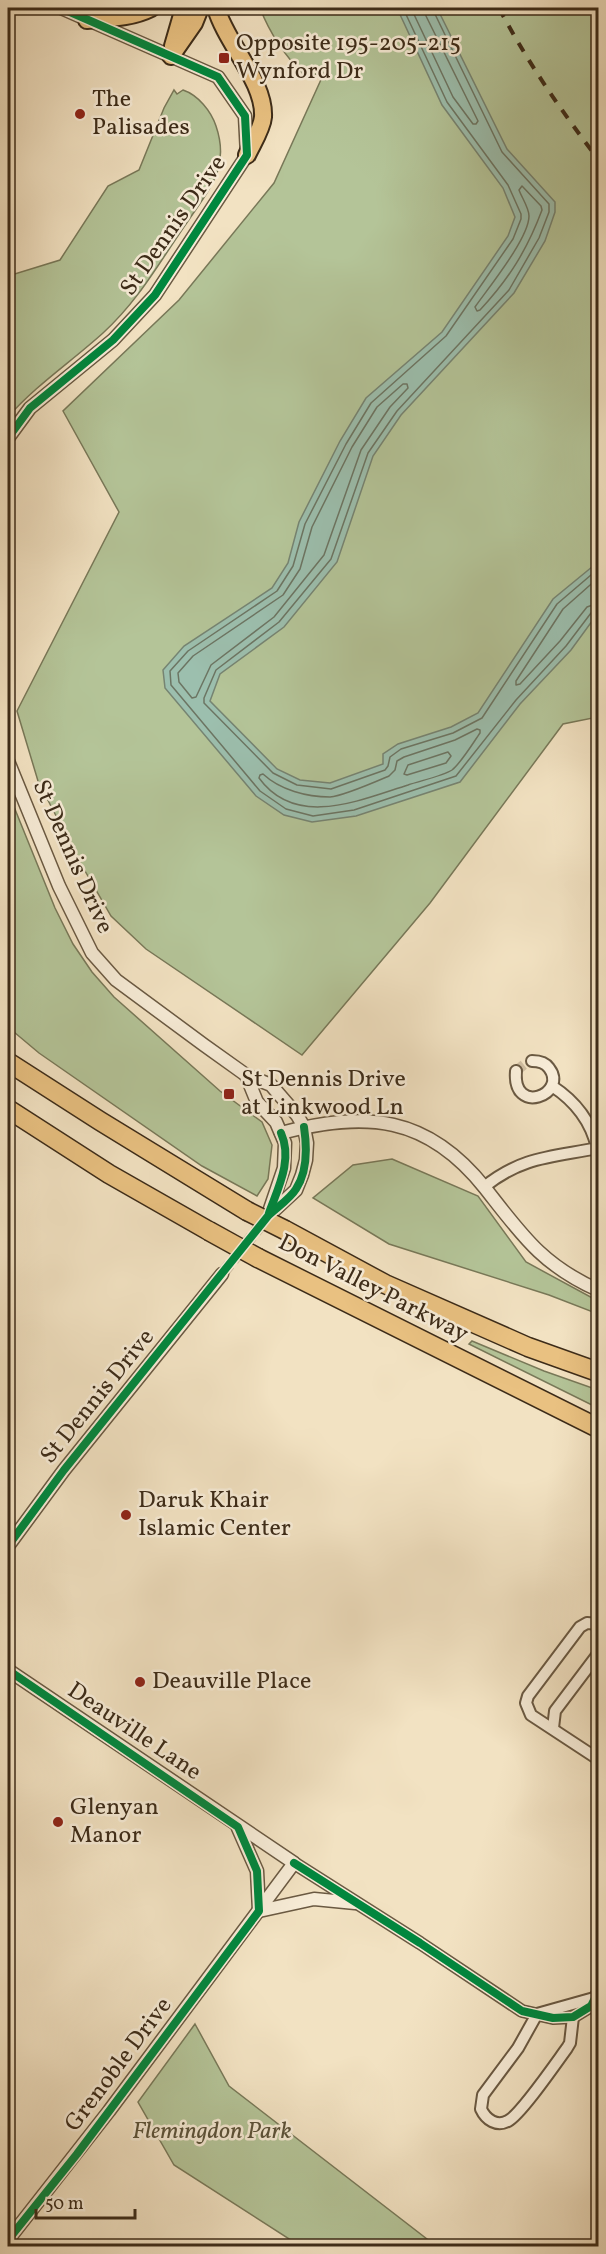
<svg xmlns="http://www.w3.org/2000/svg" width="606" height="2254" font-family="Vollkorn,serif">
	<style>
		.green { fill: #b4c498; stroke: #787858; stroke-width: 1.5 }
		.water { fill: #9cbfae; stroke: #768472; stroke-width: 1.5 }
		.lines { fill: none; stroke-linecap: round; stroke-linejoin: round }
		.shore { stroke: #6c7563; stroke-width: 1.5 }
		.minor-tunnel { stroke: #cebda0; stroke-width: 10; stroke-dasharray: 10 5; stroke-linecap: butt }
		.tertiary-tunnel { stroke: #cebda0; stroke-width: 12; stroke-dasharray: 12 6; stroke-linecap: butt }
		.minor-casing { stroke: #6a5942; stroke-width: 14 }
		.tertiary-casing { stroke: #6a5942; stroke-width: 15 }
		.primary-casing { stroke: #3c2b18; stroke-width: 20 }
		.motorway-casing { stroke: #3c2b18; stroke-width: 21 }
		.minor { stroke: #f7ecd7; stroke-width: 10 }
		.tertiary { stroke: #f7ecd7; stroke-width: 12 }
		.primary { stroke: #e9c181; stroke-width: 16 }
		.motorway { stroke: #e9c181; stroke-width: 18 }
		.rail { stroke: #3c2b18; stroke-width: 4; stroke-dasharray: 10 10; stroke-linecap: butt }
		.motorway-bridge-casing { stroke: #3c2b18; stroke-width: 21; stroke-linecap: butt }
		.motorway-bridge { stroke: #e9c181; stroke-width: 18 }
		.cycleway-casing { stroke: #f7ecd7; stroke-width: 11 }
		.cycleway { stroke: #00873e; stroke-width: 8 }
		.poi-dot { fill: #8f2418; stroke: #f7ecd7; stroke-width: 2 }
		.labels { text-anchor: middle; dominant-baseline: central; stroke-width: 5; stroke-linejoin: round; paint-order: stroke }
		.poi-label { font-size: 24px; fill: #3c2b18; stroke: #f7ecd7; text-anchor: start }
		.street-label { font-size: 24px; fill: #3c2b18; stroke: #f7ecd7 }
		.park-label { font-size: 24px; font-style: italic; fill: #5a5138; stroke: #f7ecd7 }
	</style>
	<rect width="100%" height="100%" fill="#f2e2c2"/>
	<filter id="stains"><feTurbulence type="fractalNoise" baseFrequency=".00333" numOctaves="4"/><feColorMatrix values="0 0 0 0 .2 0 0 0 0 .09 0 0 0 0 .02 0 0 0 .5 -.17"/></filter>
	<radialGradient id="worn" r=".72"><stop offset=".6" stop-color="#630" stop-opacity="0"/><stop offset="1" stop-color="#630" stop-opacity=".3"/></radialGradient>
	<g class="green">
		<path d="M260,8H598V717L563,724L430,903L302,1055L146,949L111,916L81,864L38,781L17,711L119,512L63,411L179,300L274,183L324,73L305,76C285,56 270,34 260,8Z"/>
		<path d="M174,90L177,94L183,90C198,95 211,111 216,126C230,167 210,188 188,221C160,261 140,299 103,333C71,362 36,385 8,417V276L60,260L108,186L139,170L164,108Z"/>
		<path d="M8,792L55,908L73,944L92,972L114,997L220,1091L262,1122L272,1145L268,1179L257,1196L202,1166L39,1053L8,1027Z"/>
		<path d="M392,1159L478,1196L526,1262L598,1301V1314L549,1295L389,1244L313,1198L353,1165Z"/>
		<path d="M472,1341L544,1371L598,1390V1408L469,1344Z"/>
		<path d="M195,2024L229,2086L436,2246H300L174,2165L138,2102Z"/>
	</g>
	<path class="water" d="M397,8H437L507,149L555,202V212L545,241L514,293L401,415L373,456L337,562L284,627L220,674L210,701L277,769L300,780L330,783L383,764V754L398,744L451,727L478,713L553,599L598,562V613L571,650L520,704L460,782L356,816L312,822L284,815L256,796L165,688L163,670L184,646L272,588L288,563L299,522L340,441L366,398L442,332L508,236L515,217L503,188L442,105Z"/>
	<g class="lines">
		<g class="shore">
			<path d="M403,8L447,102L508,185L521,214V219L513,239L446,336L371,403L346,444L305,524L293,566L277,591L188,651L170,671L171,685L260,791L286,809L313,816L354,810L456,776L516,700L566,646L591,613L598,610"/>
			<path d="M411,8L453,97L473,124H476L478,121L426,16L425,8"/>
			<path d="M432,8L502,152L549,204V212L539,238L509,290L397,411L368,453L331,559L279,622L216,670L204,698V703L273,773L297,785L331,789L385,770L388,766L390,757L401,749L453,733L482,718L557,604L598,569"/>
			<path d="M522,186L541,206L542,210C527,250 509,279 480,310L477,311L475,307C489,287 529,238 529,216C529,208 522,198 519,190Z"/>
			<path d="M403,384H407L408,388L390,407L361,450L324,555L274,617L211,665L196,697L192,698L179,682L178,673L193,656L283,595L300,569L312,527L352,447L377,407Z"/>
			<path d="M598,578L563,609L516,681V685L520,684L560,641L587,607L598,603"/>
			<path d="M477,729L480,730V733C473,743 461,763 452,770C443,776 419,781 408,785C360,800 296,829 259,778L260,775L263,774C280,790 307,797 330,797C343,796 375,782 389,776L395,770L397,761L404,757L455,740Z"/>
			<path d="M448,752L451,756L446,763L407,775L404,774L408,765Z"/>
		</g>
		<path class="minor-tunnel" d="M516,1071L526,1063L532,1061"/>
		<path class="tertiary-tunnel" d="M222,1274L268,1216"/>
		<g class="minor-casing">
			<g id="minor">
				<path d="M516,1071C512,1117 569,1094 549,1068C545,1062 539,1061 532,1061"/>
				<path d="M552,1086C575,1101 591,1121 597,1148"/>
				<path d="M484,1187C522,1156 554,1157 598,1148"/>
				<path d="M598,1624L587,1623L580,1627L528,1696L526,1703L531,1715L598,1759"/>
				<path d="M553,1728L555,1711L598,1654"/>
				<path d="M294,1863L420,1943L522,2011L553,2018L573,2017L591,2006L598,1992"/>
				<path d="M537,2014L518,2048L483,2095L481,2109C486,2120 497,2127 508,2121C521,2114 556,2063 567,2048L570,2043L573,2017"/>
				<path d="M537,2014L594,1998"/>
			</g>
		</g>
		<g class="tertiary-casing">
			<g id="tertiary">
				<path d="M8,438L30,408L113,340L155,295L247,155L245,116L218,77L61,8"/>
				<path d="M8,761L59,886L92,953L116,980L204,1045L246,1075L271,1085L297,1115L304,1127L307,1143L306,1160L302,1175L296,1190L268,1216"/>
				<path d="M246,1075L257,1102L276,1122L285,1143L284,1168L269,1212"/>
				<path d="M281,1133C366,1111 427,1115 485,1188C522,1235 542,1265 598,1290"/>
				<path d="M8,1546L64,1470L222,1274"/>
				<path d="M8,1670L294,1863L109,2111L8,2240"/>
				<path d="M238,1828L257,1871L259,1911"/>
				<path d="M259,1911L314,1899L355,1903"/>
			</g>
		</g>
		<g class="primary-casing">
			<g id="primary">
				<path d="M216,8C226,43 265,82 263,117C262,129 252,144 247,155"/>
				<path d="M87,20C109,18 131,18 151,8"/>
				<path d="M173,46L184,8"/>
				<path d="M171,56L194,23L200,8"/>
			</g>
		</g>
		<g class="motorway-casing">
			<g id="motorway">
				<path d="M8,1062L100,1121L247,1211"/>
				<path d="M8,1109L109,1174L209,1231"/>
				<path d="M285,1230L385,1284L528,1347L598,1372"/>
				<path d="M258,1258L598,1428"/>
			</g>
		</g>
		<use href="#minor" class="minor"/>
		<use href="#tertiary" class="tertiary"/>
		<use href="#primary" class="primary"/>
		<use href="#motorway" class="motorway"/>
		<path class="rail" d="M499,8C528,63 560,109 598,159"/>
		<g class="motorway-bridge-casing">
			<g id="motorway-bridge">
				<path d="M247,1211L285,1230"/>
				<path d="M209,1231L258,1258"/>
			</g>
		</g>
		<use href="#motorway-bridge" class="motorway-bridge"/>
		<g class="cycleway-casing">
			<g id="cycleway">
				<path d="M8,438L30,408L113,340L155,295L247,155L245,116L218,77L61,8"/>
				<path d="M269,1213C278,1188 293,1160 281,1133"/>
				<path d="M8,1546L64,1470L268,1216C276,1208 290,1199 296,1189C308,1171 307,1147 304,1127"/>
				<path d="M8,1670L238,1827L257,1871L259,1911L77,2154L8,2240"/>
				<path d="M294,1863L420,1943L522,2011L553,2018L573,2017L591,2006L598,1992"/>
			</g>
		</g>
		<use href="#cycleway" class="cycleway"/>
	</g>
	<g class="poi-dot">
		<rect x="218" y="52" width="12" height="12" rx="3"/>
		<circle cx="80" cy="114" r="6"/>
		<rect x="223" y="1088" width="12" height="12" rx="3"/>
		<circle cx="126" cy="1515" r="6"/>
		<circle cx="140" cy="1682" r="6"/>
		<circle cx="58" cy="1822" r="6"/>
	</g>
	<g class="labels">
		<g class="poi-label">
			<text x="236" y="44">Opposite 195-205-215<tspan x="236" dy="28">Wynford Dr</tspan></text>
			<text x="92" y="100">The<tspan x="92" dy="28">Palisades</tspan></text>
			<text x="241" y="1080">St Dennis Drive<tspan x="241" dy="28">at Linkwood Ln</tspan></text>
			<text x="138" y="1501">Daruk Khair<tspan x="138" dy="28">Islamic Center</tspan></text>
			<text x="152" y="1682">Deauville Place</text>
			<text x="70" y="1808">Glenyan<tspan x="70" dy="28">Manor</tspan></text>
		</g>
		<g class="street-label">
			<text transform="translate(174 226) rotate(-55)">St Dennis Drive</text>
			<text transform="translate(72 857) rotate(66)">St Dennis Drive</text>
			<text transform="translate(373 1289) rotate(27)">Don Valley Parkway</text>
			<text transform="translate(98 1397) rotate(-51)">St Dennis Drive</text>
			<text transform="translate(134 1732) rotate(34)">Deauville Lane</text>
			<text transform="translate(119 2065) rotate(-53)">Grenoble Drive</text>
		</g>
		<g class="park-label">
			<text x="212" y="2132">Flemingdon Park</text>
		</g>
	</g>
	<rect width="606" height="2254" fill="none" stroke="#f2e2c2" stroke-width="30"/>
	<rect x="9" y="9" width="588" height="2236" fill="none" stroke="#3c2b18" stroke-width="3"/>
	<rect x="15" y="15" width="576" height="2224" fill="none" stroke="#3c2b18" stroke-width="1.5"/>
	<path d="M36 2209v9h99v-9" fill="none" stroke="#3c2b18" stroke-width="3"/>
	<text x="45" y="2209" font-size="18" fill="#3c2b18" stroke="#f7ecd7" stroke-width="4.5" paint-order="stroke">50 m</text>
	<rect width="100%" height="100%" filter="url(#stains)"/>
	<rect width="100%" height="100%" fill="url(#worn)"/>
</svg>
